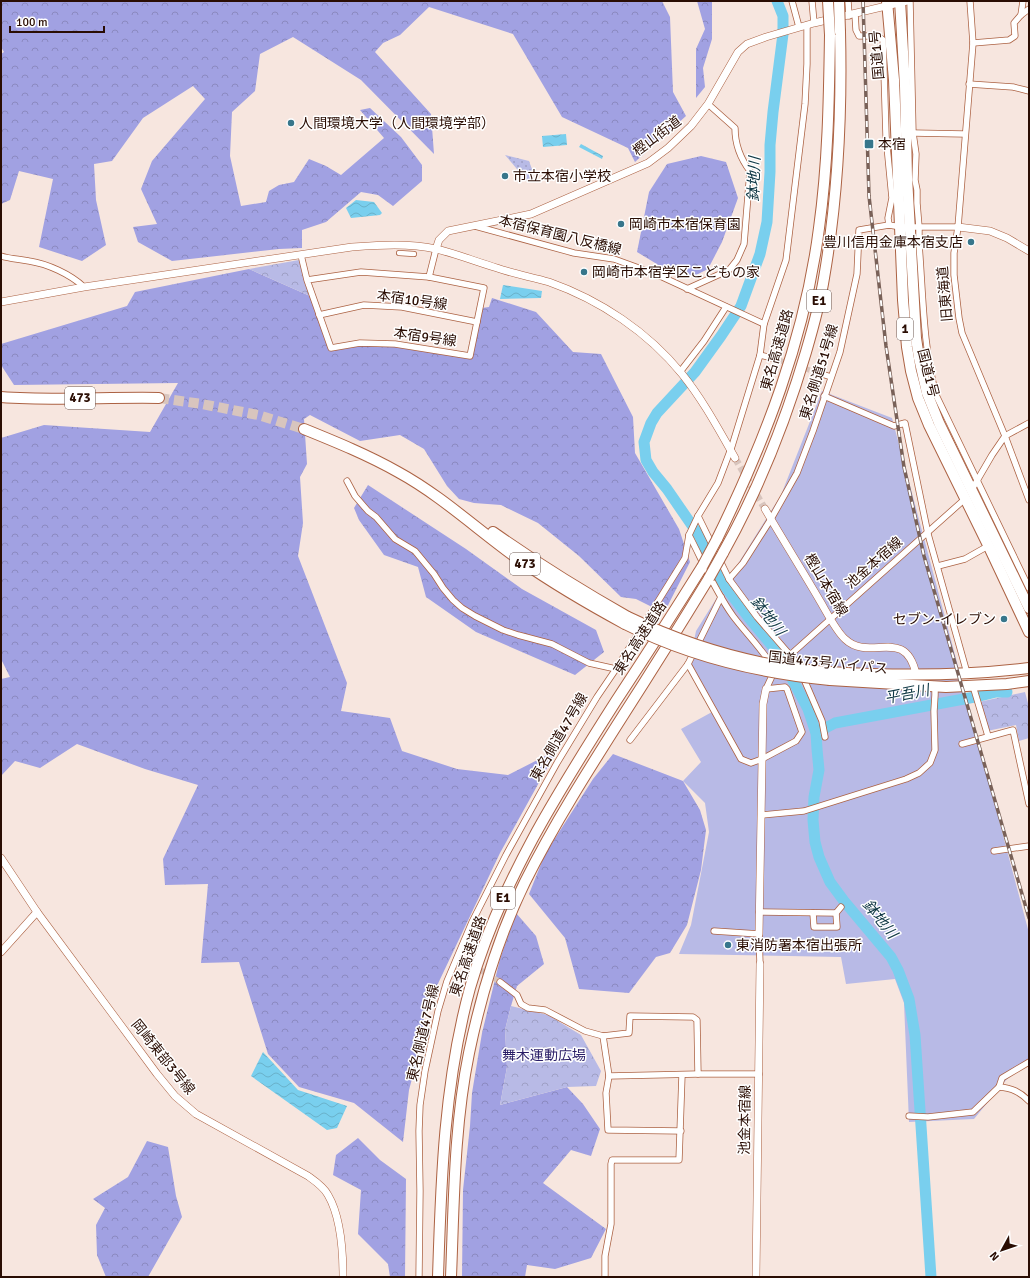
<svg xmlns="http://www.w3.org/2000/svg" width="1030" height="1278" font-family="Signika,'Noto Sans JP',sans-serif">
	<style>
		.grass { fill: #b8bae6 }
		.forest { fill: url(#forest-crowns) }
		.park { fill: url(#park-crowns) }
		.garden { fill: url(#garden-dots) }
		.water { fill: url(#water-waves) }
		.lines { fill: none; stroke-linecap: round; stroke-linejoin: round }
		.river { stroke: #79cfee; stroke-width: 11 }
		.minor-tunnel { stroke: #d8c5be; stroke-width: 5.5; stroke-dasharray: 5.5 3; stroke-linecap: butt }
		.tertiary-tunnel { stroke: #d8c5be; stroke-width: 7; stroke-dasharray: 7 3.5; stroke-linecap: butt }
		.trunk-tunnel { stroke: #d8c5be; stroke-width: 10; stroke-dasharray: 10 5; stroke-linecap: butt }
		.pedestrian-casing { stroke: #ac6243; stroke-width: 6 }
		.minor-casing { stroke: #ac6243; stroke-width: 7 }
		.tertiary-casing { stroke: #ac6243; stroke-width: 8 }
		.trunk-casing { stroke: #ac6243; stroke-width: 12 }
		.motorway-casing { stroke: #ac6243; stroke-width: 12 }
		.pedestrian { stroke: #fff; stroke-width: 4.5 }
		.minor { stroke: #fff; stroke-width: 5.5 }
		.tertiary { stroke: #fff; stroke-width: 7 }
		.trunk { stroke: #fff; stroke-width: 10 }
		.motorway { stroke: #fff; stroke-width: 10 }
		.rail-casing { stroke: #796158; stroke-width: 3.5 }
		.rail { stroke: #fff; stroke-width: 2; stroke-dasharray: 6; stroke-linecap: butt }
		.trunk-bridge-casing { stroke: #ac6243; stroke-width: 12; stroke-linecap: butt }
		.motorway-bridge-casing { stroke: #ac6243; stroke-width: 12; stroke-linecap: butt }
		.trunk-bridge { stroke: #fff; stroke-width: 10 }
		.motorway-bridge { stroke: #fff; stroke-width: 10 }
		.poi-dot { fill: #37768b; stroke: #fff; stroke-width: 1.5 }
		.labels { text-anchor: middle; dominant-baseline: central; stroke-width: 3; stroke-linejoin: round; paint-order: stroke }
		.shield { fill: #fff; stroke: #6a564f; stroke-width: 1 }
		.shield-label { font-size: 13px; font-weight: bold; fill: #2a0d03 }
		.street-label { font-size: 14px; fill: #2a0d03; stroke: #fff }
		.poi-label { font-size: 14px; fill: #2a0d03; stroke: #fff; text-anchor: start }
		.park-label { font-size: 14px; fill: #281c66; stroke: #fff }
		.water-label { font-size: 15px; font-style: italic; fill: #103845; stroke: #fff }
	</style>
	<defs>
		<pattern id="forest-crowns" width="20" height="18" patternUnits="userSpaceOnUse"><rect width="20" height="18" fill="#a1a1e2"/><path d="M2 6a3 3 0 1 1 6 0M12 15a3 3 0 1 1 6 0" fill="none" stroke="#8b89c0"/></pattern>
		<pattern id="park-crowns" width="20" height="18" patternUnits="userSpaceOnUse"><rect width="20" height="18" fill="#b8bae6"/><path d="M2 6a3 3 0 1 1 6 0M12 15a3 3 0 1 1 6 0" fill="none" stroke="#9e9fc4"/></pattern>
		<pattern id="garden-dots" width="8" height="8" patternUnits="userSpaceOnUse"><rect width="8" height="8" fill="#b8bae6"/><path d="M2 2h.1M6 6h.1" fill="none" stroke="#9e9fc4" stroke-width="1.8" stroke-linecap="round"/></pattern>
		<pattern id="water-waves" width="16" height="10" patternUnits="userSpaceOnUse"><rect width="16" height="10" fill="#79cfee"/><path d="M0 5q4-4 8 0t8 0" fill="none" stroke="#69b1ca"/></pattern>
	</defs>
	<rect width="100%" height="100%" fill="#f7e6df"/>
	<path class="grass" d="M822,391L892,418L1029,933V1062L1007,1079L974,1119L909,1122L904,1003L895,979L846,984L841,957L679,954L691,925L709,832L705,803L683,781L701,762L681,729L712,712L688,670L696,631L781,495Z"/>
	<g class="forest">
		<path d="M1,1H662L670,17L673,92L686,116L635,162L628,148L562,117L513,34L429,7L400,35L383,43L375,52L431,114L434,154L361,80L293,37L260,54L255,91L232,112L230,156L241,206L266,202L269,191L279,185L294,182L309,159L326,166L341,175L384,138L360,110L370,108L401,137L422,165V181L393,206L378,195L361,192L326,222L302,230V248L279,249L172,261L138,242L133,227L157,224L141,189L152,161L205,99L193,86L143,118L112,161L94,164L96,200L106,245L82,261L39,247L53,179L19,171L10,200L1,204V54L4,52L1,47Z"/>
		<path d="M697,1H712V39L703,68L705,87L696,98V49L705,29Z"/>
		<path d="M701,156L726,162L738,198L722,242L708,269L694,276L670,272L637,252L649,192L667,164Z"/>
		<path d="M249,269L310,296L330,350L360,346H395L471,359L482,308L489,307L492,298L536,312L573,352L601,354L633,417L635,453L679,529L690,562L664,613L636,599L621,597L579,556L538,523L501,505L474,503L459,499L447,486L424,449L400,435L360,441L310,415L304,419L307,464L300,477L303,523L298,556L347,683L341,711L390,718L402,751L457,769L508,775L557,750L500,853L425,1011L420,1049L409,1090L403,1142L354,1103L299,1087L268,1054L239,962L201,963L208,884L165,885L163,859L198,785L145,769L77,744L40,768L15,761L1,776V679L10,677L1,659V438L44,425L150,432L178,383L14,385L1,365V344L127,306L135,292Z"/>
		<path d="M368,485L466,549L522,589L596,630L604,652L575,675L476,632L426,597L418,567L384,555L359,520L354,508Z"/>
		<path d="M613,754L683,781L700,810L706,830L701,870L687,925L670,953L656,957L629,993L579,989L565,938L529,894L545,854L593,779Z"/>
		<path d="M516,913L536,936L544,964L517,986L511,1006L505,1030L507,1067L500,1105L567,1087L583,1104L600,1129L591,1156L571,1150L543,1183L606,1229L591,1258L555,1269L527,1265L525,1277H462L463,1190L470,1126L472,1093L482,1033L500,959Z"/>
		<path d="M358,1138L380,1160L406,1179L405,1277H390L388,1264L358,1234L361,1190L333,1175L336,1155Z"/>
		<path d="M147,1141L168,1147L176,1196L182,1217L148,1277H106L97,1255L96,1225L105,1208L93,1199L128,1177Z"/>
	</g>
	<g class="park">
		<path d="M299,260L310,296L249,269Z"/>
		<path d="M1025,692L1029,707V738L1019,741L1016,725L987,731L979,702Z"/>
		<path d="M511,1006L548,1015L581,1035L601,1071L596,1086L567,1087L500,1105L507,1067L505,1030Z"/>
	</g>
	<path class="garden" d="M505,155L529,161L533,172L528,182Z"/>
	<g class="water">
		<path d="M566,134L567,145L543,147L542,136Z"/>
		<path d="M581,144L603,156L602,159L579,147Z"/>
		<path d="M356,200L374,202L382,213L380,215L351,218L346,208Z"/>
		<path d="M503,285L542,291L541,298L500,299Z"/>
		<path d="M263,1052L298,1090L347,1106L337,1128L327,1130L251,1076Z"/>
	</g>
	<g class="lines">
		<g class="river">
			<path d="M777,1L783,16V34L773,112L770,145V172L767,222L760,254L741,306L721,336L695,372L657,413L651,423L644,442L646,460L653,472L667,489L700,537L710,562L725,586L749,618L779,654L808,709L816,733L817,749L819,770L814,797L813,820L815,842L819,857L830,882L844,901L891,957L898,970L909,999L915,1035L931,1277"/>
			<path d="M816,733L835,723L980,696L996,692H1007"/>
		</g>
		<g class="minor-tunnel">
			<path d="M772,358L819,373"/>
			<path d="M458,956L500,982"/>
		</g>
		<path class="tertiary-tunnel" d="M735,458L765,509"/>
		<path class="trunk-tunnel" d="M159,398L202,404L258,415L304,429"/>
		<g class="pedestrian-casing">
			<path id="pedestrian" d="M399,253L414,254"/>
		</g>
		<g class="minor-casing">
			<g id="minor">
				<path d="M792,1L799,27"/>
				<path d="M812,1L814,23"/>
				<path d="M848,1L849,16"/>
				<path d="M910,1L913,133L916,154L915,180L917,190V203L919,227H958"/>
				<path d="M970,1L973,43L958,227L954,253V275L959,318L962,333L1005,436L1029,500"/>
				<path d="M855,14L856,30L859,36H878L883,40L886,136L892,198L888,218L889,225"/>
				<path d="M1021,15L1023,1"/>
				<path d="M973,43L1009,40L1015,36L1014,23L1021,15L1029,9"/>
				<path d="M969,84L1013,87L1029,91"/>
				<path d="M913,133L964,134"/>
				<path d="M475,226L574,253L614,259L658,275L764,324"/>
				<path d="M301,255L307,280L331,348L360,343L395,344L470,356L484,288L429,277L361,272L307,280"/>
				<path d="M1,256C10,259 19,259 29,261C48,264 70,274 84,287"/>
				<path d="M429,277L436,249"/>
				<path d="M687,289L729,270L737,260L744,244L750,171C740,158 735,144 735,128L708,104"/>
				<path d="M319,315L364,305L402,307L477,322"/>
				<path d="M760,355L772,358"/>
				<path d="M680,372L704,341L726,307"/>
				<path d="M819,373L831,377"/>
				<path d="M824,396L894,426L905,423L928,534L967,673"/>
				<path d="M347,481L355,496L368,511L376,517L395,539L415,551L434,574L443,588L453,600L462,608L475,616L503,630L518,635L552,644L589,663L616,669"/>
				<path d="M971,491L992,455L1005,436L1029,423"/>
				<path d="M698,516L729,579L757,617L797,663L822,721L825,737"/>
				<path d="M689,535C703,562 715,591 733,616C745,632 760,647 771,664"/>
				<path d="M938,566L965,559L988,546"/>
				<path d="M729,579L743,563L771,519L797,473L813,431L840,352L857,274L859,230L889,225L901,227H919V244C923,294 923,346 936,395L1029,588"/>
				<path d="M688,664L741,759L751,763L762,759L796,741L802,732L787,689L785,687L766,689L772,676L780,664L966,498"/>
				<path d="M973,686L988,736"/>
				<path d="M630,740L688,664L721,597"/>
				<path d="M962,744L1013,730L1029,804"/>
				<path d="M761,815L804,811L906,779L919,773L930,763L935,750L934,711L935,695V687"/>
				<path d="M994,851L1029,846"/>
				<path d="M759,912L836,913L841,907"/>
				<path d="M813,913L814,927H837L836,913"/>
				<path d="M714,931L759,934L760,964"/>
				<path d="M500,982L517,995L521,1004L528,1008L545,1010L585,1031L603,1036L629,1033L630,1016L693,1017L697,1020L698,1074"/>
				<path d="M603,1036L609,1076L606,1093L608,1130L681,1131"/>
				<path d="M609,1076L698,1074H759"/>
				<path d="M999,1087C1012,1088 1020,1092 1029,1101"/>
				<path d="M909,1116L928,1117L973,1112L999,1087L1002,1078L1029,1062"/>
				<path d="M419,1277L420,1191L419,1131L420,1105L425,1071L438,1011L447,981L472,922L506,855L557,763L597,697L616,669L685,558L689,535L698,516L718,483L732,446L760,355L764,324L786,260L805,104L807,64V25"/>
				<path d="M605,1277V1256L611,1224V1164L612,1160H679L682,1075"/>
			</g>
		</g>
		<g class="tertiary-casing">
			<g id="tertiary">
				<path d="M958,227L990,231L1007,238L1029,251"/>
				<path d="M436,249L439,240L448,231L531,214L648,163L668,148L691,126L708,104L738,52L747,44L766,37L814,23L907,1"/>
				<path d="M1,302L84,287L352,247C380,245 409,243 436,249C457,254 477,262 497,268C514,274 532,277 549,282C600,300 648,332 682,374C703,400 719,430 735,458"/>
				<path d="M765,509C783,540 802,570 820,601C826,611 836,631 845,639C870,663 905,625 916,674"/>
				<path d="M1,858L37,912L157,1074L175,1096L196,1114L308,1176C315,1181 324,1187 328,1195C341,1217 343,1252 343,1277"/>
				<path d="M759,934L763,704L766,689"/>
				<path d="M1,952L37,912"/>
				<path d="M756,1277L760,964"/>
			</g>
		</g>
		<g class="trunk-casing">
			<g id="trunk">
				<path d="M887,1L894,80L903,300L907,347L911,371L918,398L929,425L990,549L1029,632"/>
				<path d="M900,1L905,86L907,177L916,338L919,358L927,393L939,423L1029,608"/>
				<path d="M1,397C54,401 107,397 159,398"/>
				<path d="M304,429C336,442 368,455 398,472C442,496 480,532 521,561C554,584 590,605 625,624"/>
				<path d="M493,532C537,563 582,591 628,617"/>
				<path d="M830,672C896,676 963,676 1029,668"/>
				<path d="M830,680L946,687L1007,684L1029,681"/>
			</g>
		</g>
		<g class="motorway-casing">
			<g id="motorway">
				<path d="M717,539C765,441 805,338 819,228C828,164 829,100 830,35"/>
				<path d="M723,553C760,487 785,423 806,352C813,328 820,303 824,278C838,197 842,114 840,32"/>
				<path d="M438,1277C441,1179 444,1083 470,988C500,883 558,792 616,701C645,657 674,612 702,567"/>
				<path d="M451,1277C454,1202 454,1126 469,1053C481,995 499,935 525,882C554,824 589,769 624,714C653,669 681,624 709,578"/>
			</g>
		</g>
		<use href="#pedestrian" class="pedestrian"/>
		<use href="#minor" class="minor"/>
		<use href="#tertiary" class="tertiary"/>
		<use href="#trunk" class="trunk"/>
		<use href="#motorway" class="motorway"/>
		<g class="rail-casing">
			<path id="rail" d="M863,1L869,196L886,346L904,467L924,556L1029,918"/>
		</g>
		<use href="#rail" class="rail"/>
		<g class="trunk-bridge-casing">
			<g id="trunk-bridge">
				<path d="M628,617C691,647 760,667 830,672"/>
				<path d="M625,624C690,657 758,673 830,680"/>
			</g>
		</g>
		<g class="motorway-bridge-casing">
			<g id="motorway-bridge">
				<path d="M828,1L830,35"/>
				<path d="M839,1L840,32"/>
				<path d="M702,567L717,539"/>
				<path d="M709,578L723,553"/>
			</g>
		</g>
		<use href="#trunk-bridge" class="trunk-bridge"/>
		<use href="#motorway-bridge" class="motorway-bridge"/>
	</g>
	<g class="poi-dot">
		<circle cx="291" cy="123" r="4"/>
		<rect x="864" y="139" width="10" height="10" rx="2"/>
		<circle cx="505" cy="176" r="4"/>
		<circle cx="621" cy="224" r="4"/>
		<circle cx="971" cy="242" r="4"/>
		<circle cx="584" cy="272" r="4"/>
		<circle cx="1004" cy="619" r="4"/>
		<circle cx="728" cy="945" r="4"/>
	</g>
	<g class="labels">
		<g class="shield">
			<rect x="807" y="290" width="24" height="22" rx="3"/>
			<rect x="897" y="318" width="16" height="22" rx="3"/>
			<rect x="65" y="387" width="30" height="22" rx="3"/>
			<rect x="510" y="553" width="30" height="22" rx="3"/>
			<rect x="491" y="887" width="24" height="22" rx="3"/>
		</g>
		<g class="shield-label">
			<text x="819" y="301">E1</text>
			<text x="905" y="329">1</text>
			<text x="80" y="398">473</text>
			<text x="525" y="564">473</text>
			<text x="503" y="898">E1</text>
		</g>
		<g class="street-label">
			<text transform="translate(877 55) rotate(-95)">国道1号</text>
			<text transform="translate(657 136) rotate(-37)">樫山街道</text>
			<text transform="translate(560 235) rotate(14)">本宿保育園八反橋線</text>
			<text transform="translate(945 294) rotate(-95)">旧東海道</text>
			<text transform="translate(412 300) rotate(8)">本宿10号線</text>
			<text transform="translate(425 337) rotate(8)">本宿9号線</text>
			<text transform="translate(777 350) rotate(-74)">東名高速道路</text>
			<text transform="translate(819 372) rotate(-73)">東名側道51号線</text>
			<text transform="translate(928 373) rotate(76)">国道1号</text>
			<text transform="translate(874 563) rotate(-41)">池金本宿線</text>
			<text transform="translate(826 585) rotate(59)">樫山本宿線</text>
			<text transform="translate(640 638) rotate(-57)">東名高速道路</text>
			<text transform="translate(828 663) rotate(6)">国道473号バイパス</text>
			<text transform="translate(559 737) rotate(-60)">東名側道47号線</text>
			<text transform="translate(468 956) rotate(-71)">東名高速道路</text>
			<text transform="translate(423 1033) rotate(-77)">東名側道47号線</text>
			<text transform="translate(163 1057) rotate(51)">岡崎東部3号線</text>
			<text transform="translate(745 1120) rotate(-89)">池金本宿線</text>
		</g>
		<g class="poi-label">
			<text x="299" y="123">人間環境大学（人間環境学部）</text>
			<text x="878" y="144">本宿</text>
			<text x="513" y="176">市立本宿小学校</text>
			<text x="629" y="224">岡崎市本宿保育園</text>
			<text x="963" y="242" text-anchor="end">豊川信用金庫本宿支店</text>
			<text x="592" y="272">岡崎市本宿学区こどもの家</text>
			<text x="996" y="619" text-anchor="end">セブン-イレブン</text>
			<text x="736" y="945">東消防署本宿出張所</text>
		</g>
		<g class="park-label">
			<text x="544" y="1055">舞木運動広場</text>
		</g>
		<g class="water-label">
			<text transform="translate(754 179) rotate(-88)">鉢地川</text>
			<text transform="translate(768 616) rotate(52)">鉢地川</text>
			<text transform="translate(907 694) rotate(-11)">平吾川</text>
			<text transform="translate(880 919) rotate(51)">鉢地川</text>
		</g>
	</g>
	<rect width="1030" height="1278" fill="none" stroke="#2a0d03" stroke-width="4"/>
	<g transform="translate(1002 1250) rotate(230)" stroke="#ffffff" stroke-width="3" paint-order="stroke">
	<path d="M0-3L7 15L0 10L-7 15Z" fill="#2a0d03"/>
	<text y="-6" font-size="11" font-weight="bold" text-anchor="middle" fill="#2a0d03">N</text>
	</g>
	<path d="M10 26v6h94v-6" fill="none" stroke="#2a0d03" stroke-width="2"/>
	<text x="16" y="26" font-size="12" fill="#2a0d03" stroke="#ffffff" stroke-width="3" paint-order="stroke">100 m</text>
</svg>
